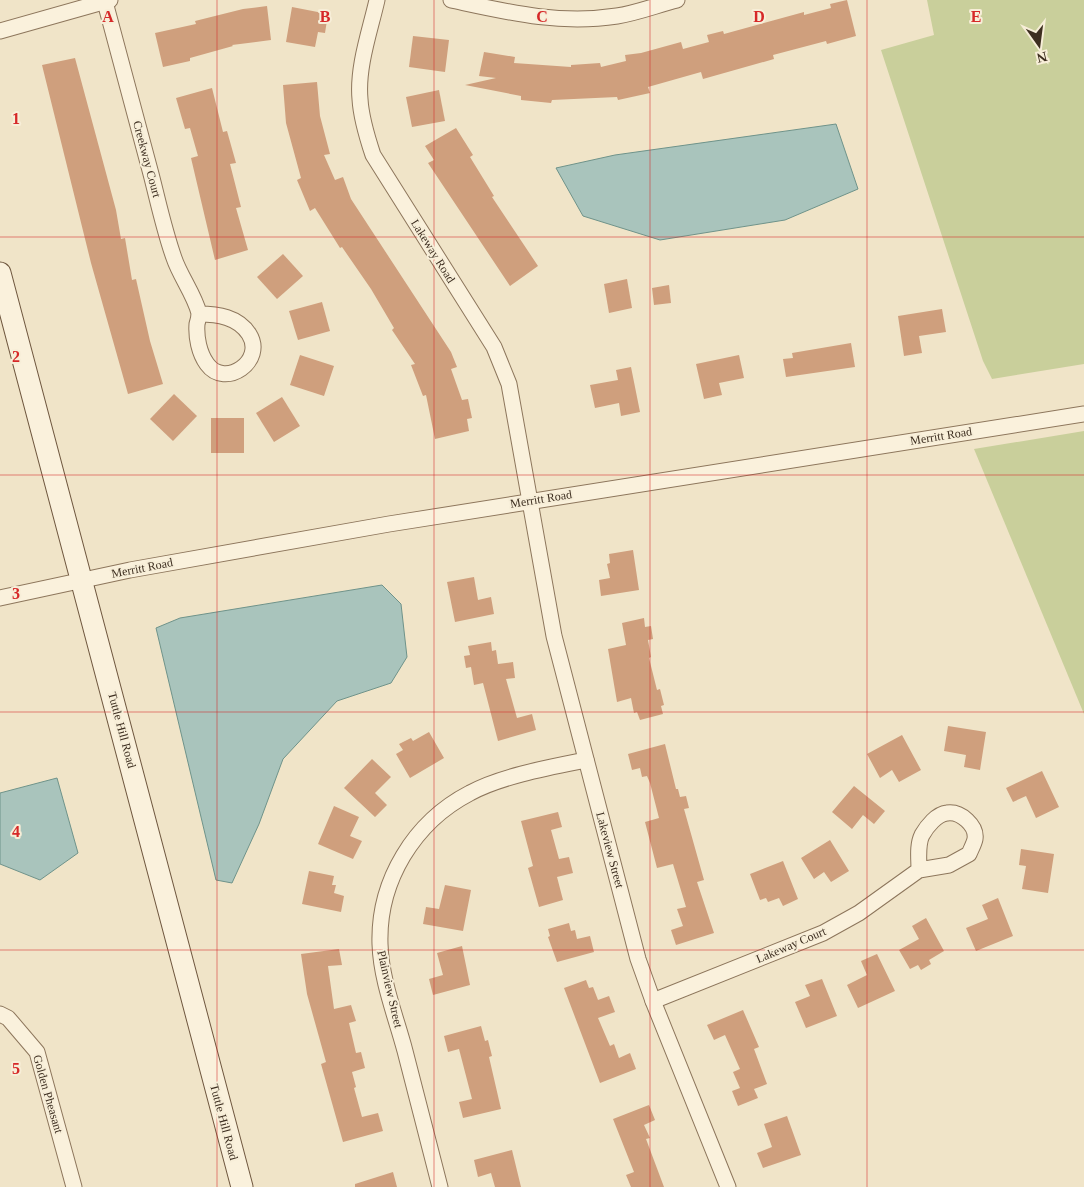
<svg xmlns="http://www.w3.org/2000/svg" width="1084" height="1187" font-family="'Times New Roman',serif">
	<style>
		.green { fill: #c9cf9b }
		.water { fill: #a9c4bc; stroke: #6f938a }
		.building { fill: #cf9f7d }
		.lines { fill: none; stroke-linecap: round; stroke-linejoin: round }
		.minor-casing { stroke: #8d765c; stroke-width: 17 }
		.secondary-casing { stroke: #6f573f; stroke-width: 23 }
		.minor { stroke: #faf1dc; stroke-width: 15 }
		.secondary { stroke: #faf1dc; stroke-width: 21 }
		.grid { fill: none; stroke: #d62828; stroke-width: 1; stroke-opacity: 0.55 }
		.labels { text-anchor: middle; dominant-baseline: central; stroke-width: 4; stroke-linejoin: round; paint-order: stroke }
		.street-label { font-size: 12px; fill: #3d2e20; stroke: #f7eed8 }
		.grid-label { font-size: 16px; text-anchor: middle; font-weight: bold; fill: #d62828; stroke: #f7eed8; stroke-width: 4; stroke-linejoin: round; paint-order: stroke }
	</style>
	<rect width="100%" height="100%" fill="#f0e4c8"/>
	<g class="green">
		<path d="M927,0H1084V364L992,379L983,361L881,50L934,35Z"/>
		<path d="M1084,431V714L974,449Z"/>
	</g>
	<g class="water">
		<path d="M836,124L858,189L785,220L660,240L583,216L556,168L615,155Z"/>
		<path d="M382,585L401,604L407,657L391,683L337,701L283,759L259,824L232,883L216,880L156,628L180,618Z"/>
		<path d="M57,778L78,853L40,880L0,864V793Z"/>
	</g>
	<g class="building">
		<path d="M847,0L856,36L827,44L826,41L773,55L774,59L703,79L701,72L648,87L650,93L618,100L617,97L552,100L551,103L521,100V96L465,85L496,78L479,76L484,52L515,57L514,63L571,67V65L600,63L601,67L626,61L625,55L641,53L681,42L683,49L709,42L707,35L723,31L724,34L804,12V15L831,8L830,4Z"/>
		<path d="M267,6L271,40L232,45L233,46L190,58V61L163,67L155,33L196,24L195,21L243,9Z"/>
		<path d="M292,7L328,14L325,33L318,32L315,47L286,42Z"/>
		<path d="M413,36L449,40L445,72L409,67Z"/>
		<path d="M75,58L116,210L121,239L125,238L132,280L136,279L150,341L163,384L128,394L91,263L42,65Z"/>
		<path d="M317,82L320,116L330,154L324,155L335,180L343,177L351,199L451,352L457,367L451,369L462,400L468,399L472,418L467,419L469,431L435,439L426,395L423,396L411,365L415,364L392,330L394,328L371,289L342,247L340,248L315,208L310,211L297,180L301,178L286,123L283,85Z"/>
		<path d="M212,88L223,132L227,131L236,163L230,164L241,207L236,208L248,250L215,260L191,158L198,156L190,128L185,129L176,98Z"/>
		<path d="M439,90L445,121L412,127L406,97Z"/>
		<path d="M456,128L473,155L470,157L494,196L492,197L538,266L510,286L428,163L434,160L425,146Z"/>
		<path d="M283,254L303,276L277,299L257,277Z"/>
		<path d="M627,279L632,308L609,313L604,284Z"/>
		<path d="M669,285L671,303L654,305L652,288Z"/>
		<path d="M322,302L330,331L298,340L289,311Z"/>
		<path d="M942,309L946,332L919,336L922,353L904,356L898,316Z"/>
		<path d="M851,343L855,367L786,377L783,359L793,358L792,353Z"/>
		<path d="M300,355L334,366L324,396L290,385Z"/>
		<path d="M739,355L744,378L719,383L722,395L704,399L696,364Z"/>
		<path d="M631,367L640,412L621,416L619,403L595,408L590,385L618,380L616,370Z"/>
		<path d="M174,394L197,416L173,441L150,419Z"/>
		<path d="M282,397L300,426L274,442L256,413Z"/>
		<rect x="211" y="418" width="33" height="35"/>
		<path d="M633,550L639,590L601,596L599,580L610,578L607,564L610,563L609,554Z"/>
		<path d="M474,577L478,600L491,597L494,614L455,622L447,582Z"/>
		<path d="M644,618L645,627L651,626L653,639L648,640L651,657L649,658L657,690L660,689L664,705L661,706L663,714L640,720L637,712L634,713L631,698L617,702L608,649L626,645L622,623Z"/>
		<path d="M491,642L492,651L496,650L498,664L513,662L515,678L506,679L517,718L532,714L536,730L498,741L483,683L474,685L471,667L466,668L464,656L470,655L468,646Z"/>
		<path d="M948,726L986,732L980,770L964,767L966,755L944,751Z"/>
		<path d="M429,732L444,758L410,778L396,754L403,750L399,744L411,738L413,741Z"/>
		<path d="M902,735L921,770L899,782L892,770L880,778L867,754Z"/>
		<path d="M665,744L676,789H678L680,797L686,796L689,808L684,809L704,880L697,882L714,933L676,945L671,930L683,926L677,909L686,907L673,864L657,868L645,822L659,818L650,783L647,776L642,777L640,768L632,770L628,754Z"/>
		<path d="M372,759L391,777L375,793L387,805L375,817L344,788Z"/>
		<path d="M1042,771L1059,807L1036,818L1026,796L1013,802L1006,788Z"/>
		<path d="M854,786L885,811L874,824L863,815L852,829L832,812Z"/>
		<path d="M334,806L359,817L350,836L362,841L353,859L318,844Z"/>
		<path d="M558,812L562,827L551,830L559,859L569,857L573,873L557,877L563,900L539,907L528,868L533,866L521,821Z"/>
		<path d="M830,840L849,871L831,882L824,872L814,879L801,858Z"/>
		<path d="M1021,849L1054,854L1048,893L1022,889L1026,866L1019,865Z"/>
		<path d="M783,861L798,899L783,906L779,898L768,902L766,898L760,900L750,874Z"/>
		<path d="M309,871L334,876L332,885H336L334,893L344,896L341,912L302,904Z"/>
		<path d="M445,885L471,890L463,931L423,924L426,907L439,909Z"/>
		<path d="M998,898L1013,936L976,951L966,928L988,919L982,905Z"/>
		<path d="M926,918L944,951L929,960L931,964L921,970L918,965L910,969L899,950L919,939L912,926Z"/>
		<path d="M569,923L571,931L575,930L577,939L590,936L594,952L557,962L548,937L550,936L548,929Z"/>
		<path d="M462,946L470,985L433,995L429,979L443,975L437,953Z"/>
		<path d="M339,949L342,965L328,966L334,1009L351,1005L356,1021L349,1023L356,1053L361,1052L365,1068L352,1072L356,1087L354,1088L362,1117L378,1113L383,1131L343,1142L321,1064L326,1062L307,994L301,954Z"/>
		<path d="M877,954L895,991L858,1008L847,985L867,975L861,961Z"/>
		<path d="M822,979L837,1016L806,1028L795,1002L810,996L805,985Z"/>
		<path d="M586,980L589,988L593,987L598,1000L609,996L615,1012L598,1018L610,1046L614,1044L619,1058L630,1053L636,1069L600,1083L564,988Z"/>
		<path d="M743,1010L759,1047L754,1049L767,1084L754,1089L758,1098L738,1106L732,1091L740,1088L733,1072L740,1069L725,1035L714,1040L707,1025Z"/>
		<path d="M481,1026L485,1041L488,1040L492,1056L489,1057L501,1109L463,1118L459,1102L472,1099L459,1049L448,1052L444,1036Z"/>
		<path d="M649,1105L655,1120L644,1125L650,1138L646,1139L664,1187H631L626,1175L634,1172L613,1119Z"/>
		<path d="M787,1116L801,1155L763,1168L757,1153L772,1147L764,1124Z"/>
		<path d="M512,1150L521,1187H495L491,1173L478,1177L474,1160Z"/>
		<path d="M393,1172L397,1187H355V1184Z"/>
	</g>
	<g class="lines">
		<g class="minor-casing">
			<g id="minor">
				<path d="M377,0C370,31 357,67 360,99C361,118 367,137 373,155L494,347L509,384L554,636L638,959L653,1001L728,1187"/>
				<path d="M451,0C507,12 559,25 617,16C637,13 657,5 677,0"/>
				<path d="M105,2C120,59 135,116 151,174C158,201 164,230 174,258C180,276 194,294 199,313C199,316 198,321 197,324C196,337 199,353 207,364C225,389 266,361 249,334C238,317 218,314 199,314"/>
				<path d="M0,31L110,0"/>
				<path d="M0,598L130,570L389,524L1084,414"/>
				<path d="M653,1001L823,933L859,913L919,870L949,865L969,854C971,849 974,844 975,839C977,826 961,811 947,813C937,814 927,826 922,835C917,845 919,859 919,870"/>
				<path d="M0,1014L8,1018L37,1052L74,1187"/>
				<path d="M440,1187C428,1142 417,1096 405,1051C396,1017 381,980 380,944C378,881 414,822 470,793C501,776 551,767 586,760"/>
			</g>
		</g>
		<g class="secondary-casing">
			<path id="secondary" d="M0,273L242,1187"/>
		</g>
		<use href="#minor" class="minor"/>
		<use href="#secondary" class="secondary"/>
	</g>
	<path class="grid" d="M217,0V1187M434,0V1187M650,0V1187M867,0V1187M0,237H1084M0,475H1084M0,712H1084M0,950H1084"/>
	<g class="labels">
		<g class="street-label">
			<text transform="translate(147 159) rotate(75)">Creekway Court</text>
			<text transform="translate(433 251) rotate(58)">Lakeway Road</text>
			<text transform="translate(941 436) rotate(-9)">Merritt Road</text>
			<text transform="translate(541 499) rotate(-9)">Merritt Road</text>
			<text transform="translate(142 568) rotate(-11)">Merritt Road</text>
			<text transform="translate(122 730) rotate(75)">Tuttle Hill Road</text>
			<text transform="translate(610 850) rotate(75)">Lakeview Street</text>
			<text transform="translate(791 945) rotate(-23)">Lakeway Court</text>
			<text transform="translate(390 989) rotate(77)">Plainview Street</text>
			<text transform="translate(48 1094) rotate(74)">Golden Pheasant</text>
			<text transform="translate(224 1122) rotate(75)">Tuttle Hill Road</text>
		</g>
	</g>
	<g class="grid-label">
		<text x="108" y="22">A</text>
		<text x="325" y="22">B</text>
		<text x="542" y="22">C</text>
		<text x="759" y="22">D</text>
		<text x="976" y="22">E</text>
		<text x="16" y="124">1</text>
		<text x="16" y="362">2</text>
		<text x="16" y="599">3</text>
		<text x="16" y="837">4</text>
		<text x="16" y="1074">5</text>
	</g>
	<g transform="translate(1039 45) rotate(166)" stroke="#f7eed8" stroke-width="4" paint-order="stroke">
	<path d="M0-4L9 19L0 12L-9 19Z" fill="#3d2e20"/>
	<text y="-8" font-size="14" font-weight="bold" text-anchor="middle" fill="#3d2e20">N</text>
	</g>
</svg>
